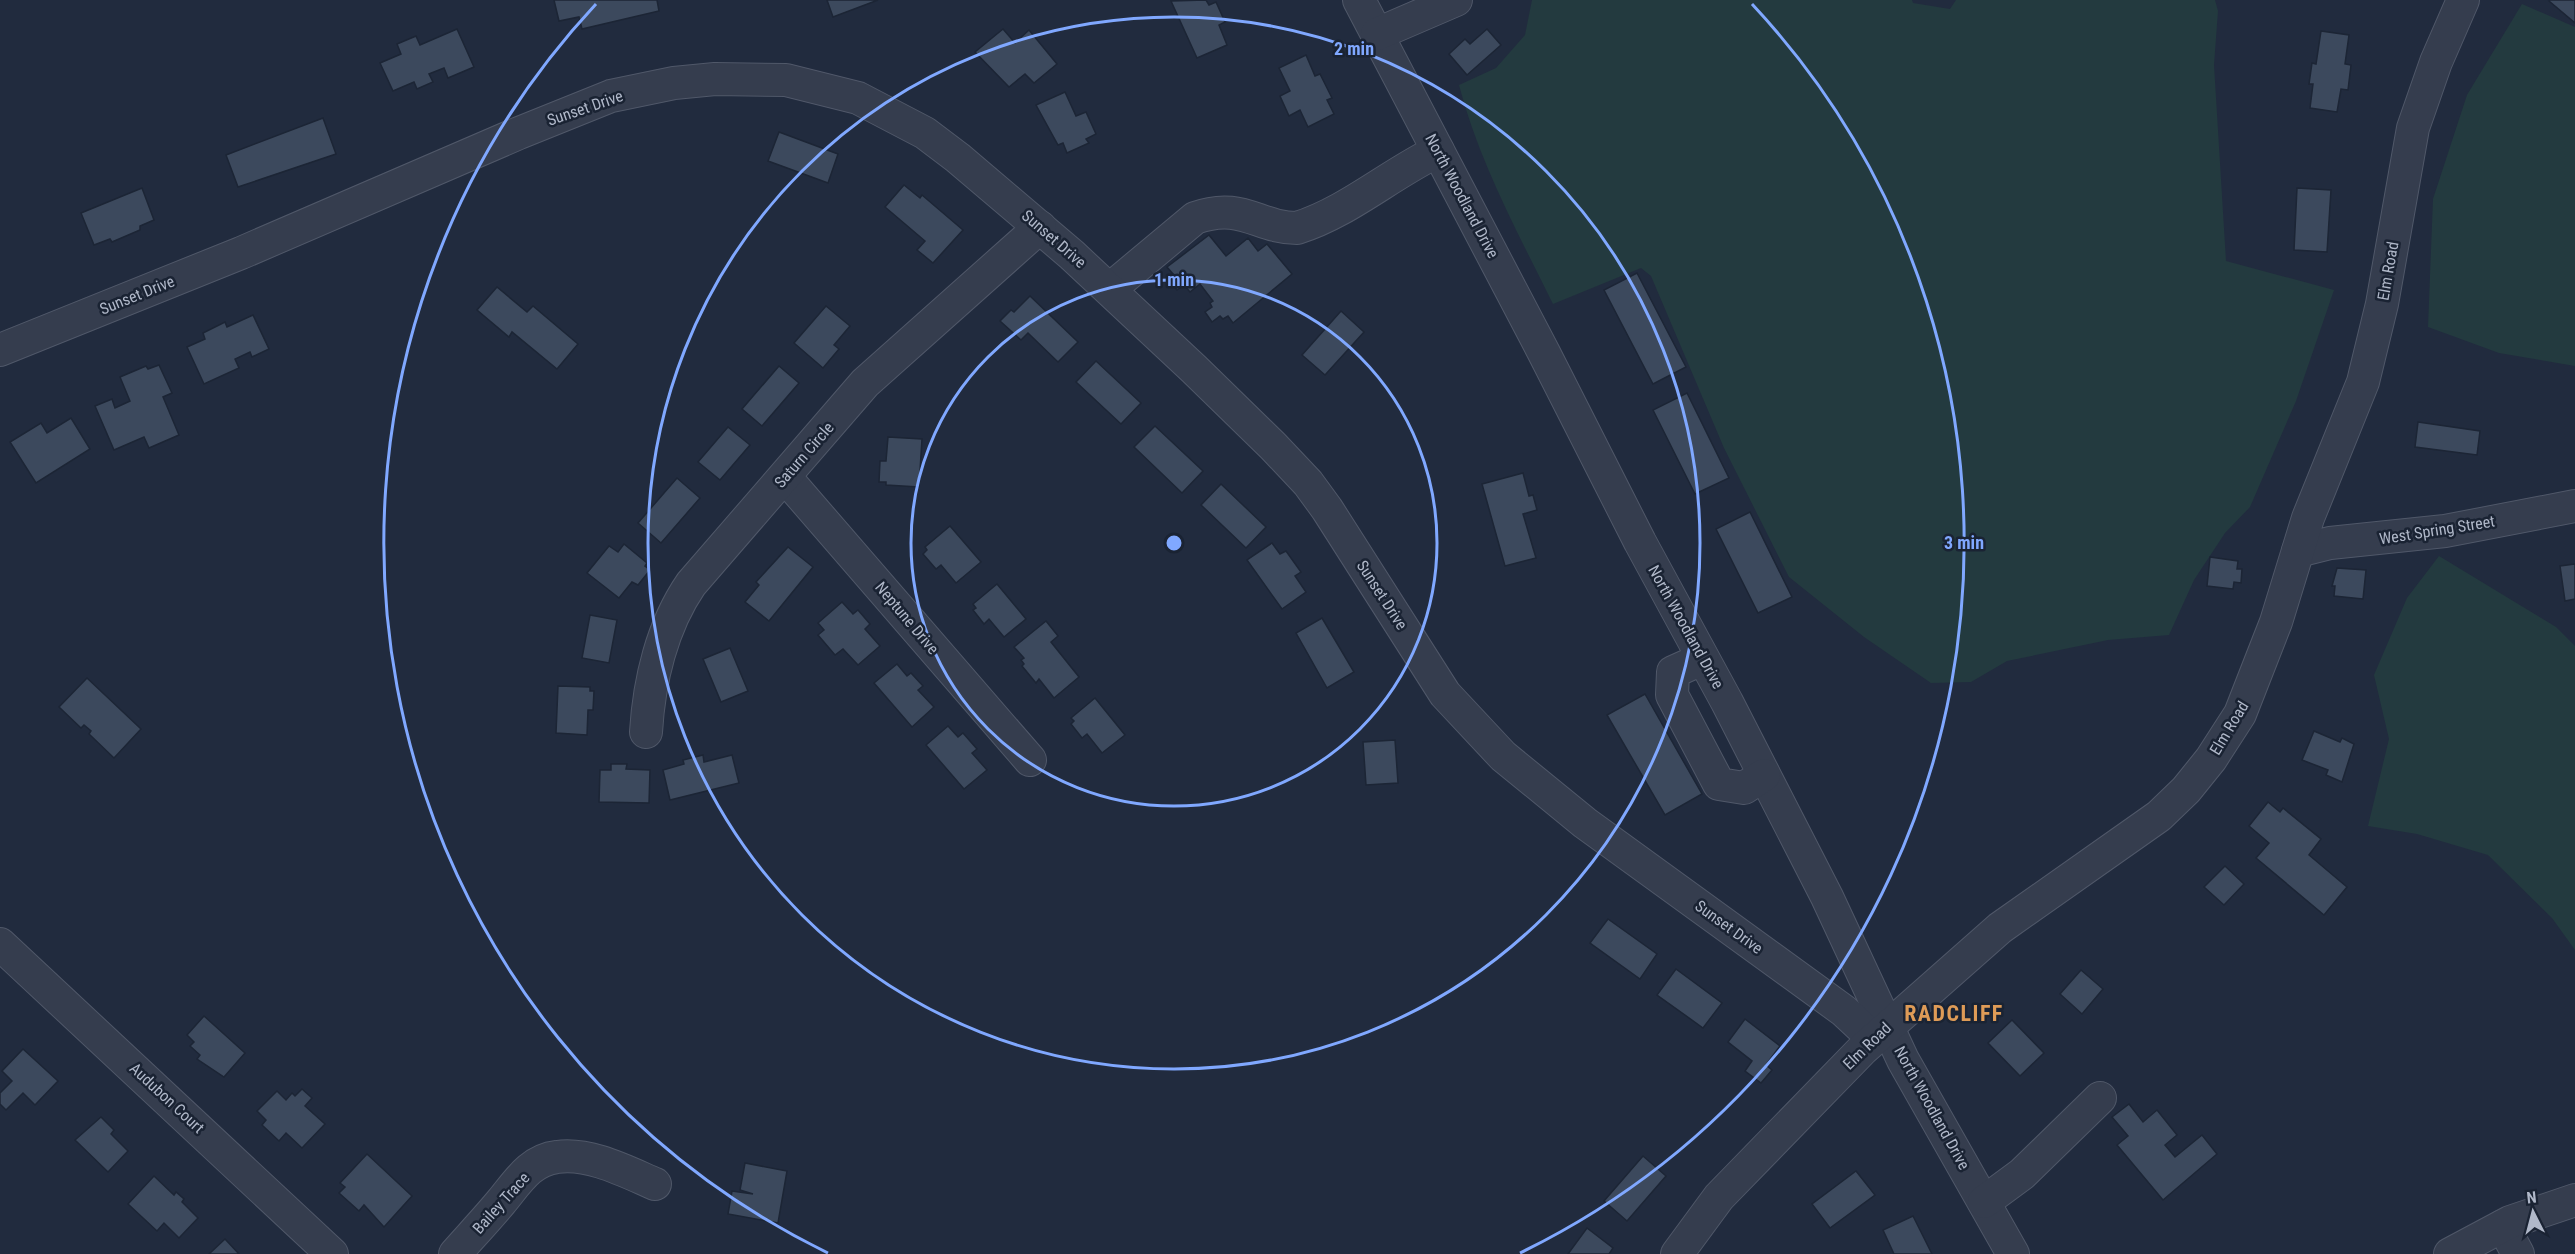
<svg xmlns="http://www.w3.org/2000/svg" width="2575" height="1254" font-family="'Roboto Condensed',sans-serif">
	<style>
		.green { fill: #233a3f }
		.building { fill: #3c495d; stroke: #1c2535; stroke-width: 1.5 }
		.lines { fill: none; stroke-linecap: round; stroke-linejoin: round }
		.minor-casing { stroke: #505869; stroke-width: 34 }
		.minor { stroke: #353d4e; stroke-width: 32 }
		.ring { fill: none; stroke: #80a8ff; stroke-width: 3 }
		.labels { text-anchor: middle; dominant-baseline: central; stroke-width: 5; stroke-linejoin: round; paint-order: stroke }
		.street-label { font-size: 16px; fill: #b0b8c9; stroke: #1a2333 }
		.district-label { font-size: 22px; font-weight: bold; letter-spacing: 1.5px; fill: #de9b57; stroke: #1a2333 }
		.centre { fill: #80a8ff; stroke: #1a2333; stroke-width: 3 }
		.ring-label { font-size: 18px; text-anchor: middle; font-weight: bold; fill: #80a8ff; stroke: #1a2333; stroke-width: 5; stroke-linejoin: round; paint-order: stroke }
	</style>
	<rect width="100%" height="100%" fill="#212b3e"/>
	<g class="green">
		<path d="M1532,0H1912L1913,3L1950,9L1956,0H2215L2218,11L2214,65L2226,261L2334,290L2296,401L2250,507L2225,533L2194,580L2169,635L2108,640L2007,661L1971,682L1931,683L1864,637L1789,577L1724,448L1651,276L1641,268L1553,304C1518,233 1479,162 1459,85L1496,68L1525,35Z"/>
		<path d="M2522,4L2575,27V366L2499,353L2428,327L2433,199L2467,95Z"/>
		<path d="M2439,556L2556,627L2575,646V950L2552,918L2488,855L2417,834L2368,826L2389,739L2374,675L2407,598Z"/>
	</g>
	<g class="building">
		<path d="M554,0H657L659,11L582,29L579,17L559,21Z"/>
		<path d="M827,0H878L833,17Z"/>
		<path d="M1206,0L1209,5L1216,2L1225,22L1219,25L1227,45L1197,58L1171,1Z"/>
		<path d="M2575,0V23L2549,1L2550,0Z"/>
		<path d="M457,29L474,67L448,78L444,68L429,74L433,82L417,89L414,82L393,91L380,63L401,54L397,44L416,36L420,45Z"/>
		<path d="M1003,29L1015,43L1029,30L1057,64L1034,83L1025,74L1009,87L975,52Z"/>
		<path d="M1487,29L1501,45L1467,75L1449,54L1465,39L1470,44Z"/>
		<path d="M2321,31L2349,35L2345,64L2351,65L2348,90L2341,89L2337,112L2310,108L2313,84H2309L2312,63L2316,64Z"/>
		<path d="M1306,55L1315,76L1320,74L1332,98L1327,100L1334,114L1308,127L1300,110L1289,116L1280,96L1290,91L1279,68Z"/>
		<path d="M1065,92L1076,116L1086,112L1096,134L1086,139L1089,143L1067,153L1063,143L1058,145L1036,105Z"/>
		<path d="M323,118L336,154L238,187L226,155Z"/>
		<path d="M779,132L838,154L828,183L768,161Z"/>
		<path d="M904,185L920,198L922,195L963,230L933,263L917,250L925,241L885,207Z"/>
		<path d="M142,188L154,220L140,226V230L112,242L110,239L94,245L81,213Z"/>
		<path d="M2297,188L2331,190L2327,252L2294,250Z"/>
		<path d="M1209,235L1226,256L1248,238L1258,251L1267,244L1292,274L1233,323L1228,316L1223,319L1220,316L1212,322L1205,312L1212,307L1210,303L1213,301L1200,284L1190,292L1184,285L1177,290L1168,278L1173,274L1167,267Z"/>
		<path d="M1637,273L1686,367L1653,384L1604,290Z"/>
		<path d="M497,287L527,312L533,306L578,344L557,369L512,332L509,337L477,310Z"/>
		<path d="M1030,296L1078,342L1058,362L1028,333L1021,340L1000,321L1011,310L1014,312Z"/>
		<path d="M826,306L850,326L834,345L839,349L823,368L794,343Z"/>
		<path d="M1341,311L1364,332L1325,375L1302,355Z"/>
		<path d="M253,315L269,349L252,357L250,352L235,359L239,368L204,384L187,347L205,339L203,333L225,322L227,327Z"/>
		<path d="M1096,361L1141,403L1121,424L1076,382Z"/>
		<path d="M159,365L172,393L163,397L179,435L149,448L144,437L114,450L95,406L112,399L115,408L130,401L120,377L146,366L148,369Z"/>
		<path d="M779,366L799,383L762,426L742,409Z"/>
		<path d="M1687,393L1729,478L1695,494L1653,410Z"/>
		<path d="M71,418L90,449L36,483L10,442L41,423L47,433Z"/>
		<path d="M2418,422L2480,431L2477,455L2415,447Z"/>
		<path d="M1155,426L1203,471L1182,493L1134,447Z"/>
		<path d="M728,427L750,445L720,480L698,462Z"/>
		<path d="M888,437L922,439L919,487L886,485V482H879L880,461H886Z"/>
		<path d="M1523,473L1529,496L1533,495L1537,510L1523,514L1536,558L1505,566L1482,484Z"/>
		<path d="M677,478L700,498L661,543L638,523Z"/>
		<path d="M1221,484L1266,527L1246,548L1201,505Z"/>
		<path d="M1750,512L1792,597L1758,613L1716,529Z"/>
		<path d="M950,526L981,562L956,583L941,565L936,569L923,554L927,550L925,547Z"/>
		<path d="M1272,543L1280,554L1286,551L1301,572L1295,576L1306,592L1282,609L1247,560Z"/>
		<path d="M624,544L647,563L645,566L650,570L638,585L632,582L619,598L587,573L609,546L618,552Z"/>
		<path d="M788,547L813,567L769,621L745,602L759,585L756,582Z"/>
		<path d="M2210,557L2238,561L2237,569H2242L2241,583L2234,582L2233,589L2207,586Z"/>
		<path d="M2575,564V599L2565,601L2560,566Z"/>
		<path d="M2337,568L2366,570L2363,599L2334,596L2335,586H2332Z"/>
		<path d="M997,584L1026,619L1004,637L989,619L984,624L973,610L976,608L973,604Z"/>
		<path d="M842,602L853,614L858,610L870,624L865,629L880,646L858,665L843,649L835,655L818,635L824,630L818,623Z"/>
		<path d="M590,615L617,620L609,663L582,658Z"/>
		<path d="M1322,618L1354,672L1327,688L1296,633Z"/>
		<path d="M1046,621L1058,636L1051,642L1079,677L1054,698L1039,679L1036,683L1022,666L1024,664L1021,660L1024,658L1014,647Z"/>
		<path d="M730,648L748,691L721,702L703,659Z"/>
		<path d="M897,664L907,676L911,673L923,686L918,690L934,707L912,727L874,683Z"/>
		<path d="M87,678L141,729L114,758L89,734L91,731L84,725L81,728L59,707Z"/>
		<path d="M558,686L590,687V691H594L593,710H588L587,735L556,733Z"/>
		<path d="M1645,694L1702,794L1665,815L1607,715Z"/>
		<path d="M1095,698L1125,735L1102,753L1087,734L1082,738L1071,724L1074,721L1071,718Z"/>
		<path d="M948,726L958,737L963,733L977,749L972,753L987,770L964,789L926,745Z"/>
		<path d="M2314,731L2340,742L2342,738L2354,744L2342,782L2326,775L2328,770L2302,760Z"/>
		<path d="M1395,740L1398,783L1366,785L1363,742Z"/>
		<path d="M703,755L704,762L732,755L739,783L670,800L663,770L684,764L683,760Z"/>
		<path d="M611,764H627L626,769L650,770L649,803L599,802L600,770H611Z"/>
		<path d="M2268,802L2280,812L2283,808L2321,839L2309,855L2347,887L2324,915L2256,858L2269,843L2249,826Z"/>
		<path d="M2225,866L2244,884L2224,905L2204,887Z"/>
		<path d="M1608,919L1657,954L1640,979L1590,943Z"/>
		<path d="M1676,969L1722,1003L1703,1028L1657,995Z"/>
		<path d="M2081,970L2103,989L2082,1014L2060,994Z"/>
		<path d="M204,1016L245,1053L224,1077L197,1059L200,1055L190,1046L194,1042L187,1035Z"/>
		<path d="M1745,1019L1780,1046L1766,1065L1772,1070L1761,1083L1745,1071L1752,1061L1728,1042Z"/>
		<path d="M2012,1020L2044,1053L2020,1076L1988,1043Z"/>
		<path d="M23,1049L58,1081L35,1105L23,1093L6,1110L0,1104V1093L12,1081L2,1071Z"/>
		<path d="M302,1089L312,1098L305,1106L325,1124L302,1148L286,1133L279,1141L262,1125L266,1120L257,1111L277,1091L286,1100L292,1093L295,1096Z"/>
		<path d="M2129,1104L2143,1122L2157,1110L2177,1135L2165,1145L2175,1157L2202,1135L2217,1154L2163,1200L2117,1145L2128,1136L2112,1117Z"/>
		<path d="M101,1117L114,1130L111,1134L128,1151L108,1172L75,1140Z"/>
		<path d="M367,1154L412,1196L384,1227L364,1205L359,1211L339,1193L345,1187L340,1183Z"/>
		<path d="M1643,1156L1666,1176L1627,1221L1604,1201Z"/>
		<path d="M745,1163L787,1171L778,1223L728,1214L732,1191L753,1194L740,1190Z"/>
		<path d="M1856,1171L1875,1195L1830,1228L1812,1204Z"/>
		<path d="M154,1176L174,1195L176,1192L184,1199L182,1202L198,1218L179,1238L164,1223L157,1231L128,1204Z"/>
		<path d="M1913,1216L1932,1254H1894L1883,1230Z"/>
		<path d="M1587,1228L1613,1248L1609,1254H1568Z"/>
		<path d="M225,1239L239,1254H209Z"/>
	</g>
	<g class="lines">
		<g class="minor-casing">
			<g id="minor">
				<path d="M1359,0L1544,353L1640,542L1727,702L1827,897L1903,1060L2013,1254"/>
				<path d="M1377,34L1456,0"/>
				<path d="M1110,289L1195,218C1242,201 1258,228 1297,228C1348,212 1390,174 1438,151"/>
				<path d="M0,350L241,253L519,133L611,96L674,83L715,79L786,80L858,98L925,133L958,158L1072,255L1194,369L1273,446L1308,483L1327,509L1445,694L1503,756L1585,823L1844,1011L1874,1039"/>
				<path d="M785,477L1030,760"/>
				<path d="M2298,551L2330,543L2445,531L2575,506"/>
				<path d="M1702,659L1673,672L1672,695L1719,784L1744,788L1764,775"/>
				<path d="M646,732C649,681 662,626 691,584L865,383L1040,227"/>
				<path d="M0,944L332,1254"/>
				<path d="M1984,1202L2022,1174L2100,1098"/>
				<path d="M2503,1226L2518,1254"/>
				<path d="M455,1254C470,1237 486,1220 501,1202C517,1183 530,1160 557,1157C589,1152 627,1172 655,1184"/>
				<path d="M1677,1254L1719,1197L1863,1049L2000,928L2159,816L2186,790L2211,759L2240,714L2276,622L2308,518L2363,382L2382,304L2413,128L2436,62L2463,0"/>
				<path d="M2450,1254L2510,1222L2575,1200"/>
			</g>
		</g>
		<use href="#minor" class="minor"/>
	</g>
	<g class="ring">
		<circle cx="1174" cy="543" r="263"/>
		<circle cx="1174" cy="543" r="526"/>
		<path d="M828 1253A790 790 0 0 1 596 4M1752 4A790 790 0 0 1 1520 1253"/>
	</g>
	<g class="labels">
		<g class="street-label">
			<text transform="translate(585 108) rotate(-19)">Sunset Drive</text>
			<text transform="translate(1462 196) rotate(62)">North Woodland Drive</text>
			<text transform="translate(1054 239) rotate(41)">Sunset Drive</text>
			<text transform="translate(2388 271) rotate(-80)">Elm Road</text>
			<text transform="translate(137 295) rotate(-22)">Sunset Drive</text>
			<text transform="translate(804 455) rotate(-49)">Saturn Circle</text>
			<text transform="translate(2437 530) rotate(-9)">West Spring Street</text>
			<text transform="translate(1382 595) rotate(57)">Sunset Drive</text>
			<text transform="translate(907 618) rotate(50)">Neptune Drive</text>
			<text transform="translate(1686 627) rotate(61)">North Woodland Drive</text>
			<text transform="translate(2229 728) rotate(-59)">Elm Road</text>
			<text transform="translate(1729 927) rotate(36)">Sunset Drive</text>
			<text transform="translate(1867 1046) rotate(-44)">Elm Road</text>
			<text transform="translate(167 1098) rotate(43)">Audubon Court</text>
			<text transform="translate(1932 1108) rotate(61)">North Woodland Drive</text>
			<text transform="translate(501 1203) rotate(-48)">Bailey Trace</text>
		</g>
		<g class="district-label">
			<text x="1954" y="1013">RADCLIFF</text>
		</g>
	</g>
	<circle cx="1174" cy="543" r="9" class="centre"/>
	<g class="ring-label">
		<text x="1354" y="55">2 min</text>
		<text x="1174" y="286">1 min</text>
		<text x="1964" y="549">3 min</text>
	</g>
	<g transform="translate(2533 1212) rotate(354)" stroke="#1a2333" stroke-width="4.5" paint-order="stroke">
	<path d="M0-4.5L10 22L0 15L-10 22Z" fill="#b0b8c9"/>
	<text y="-9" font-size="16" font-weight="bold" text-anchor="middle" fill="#b0b8c9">N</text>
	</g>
</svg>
